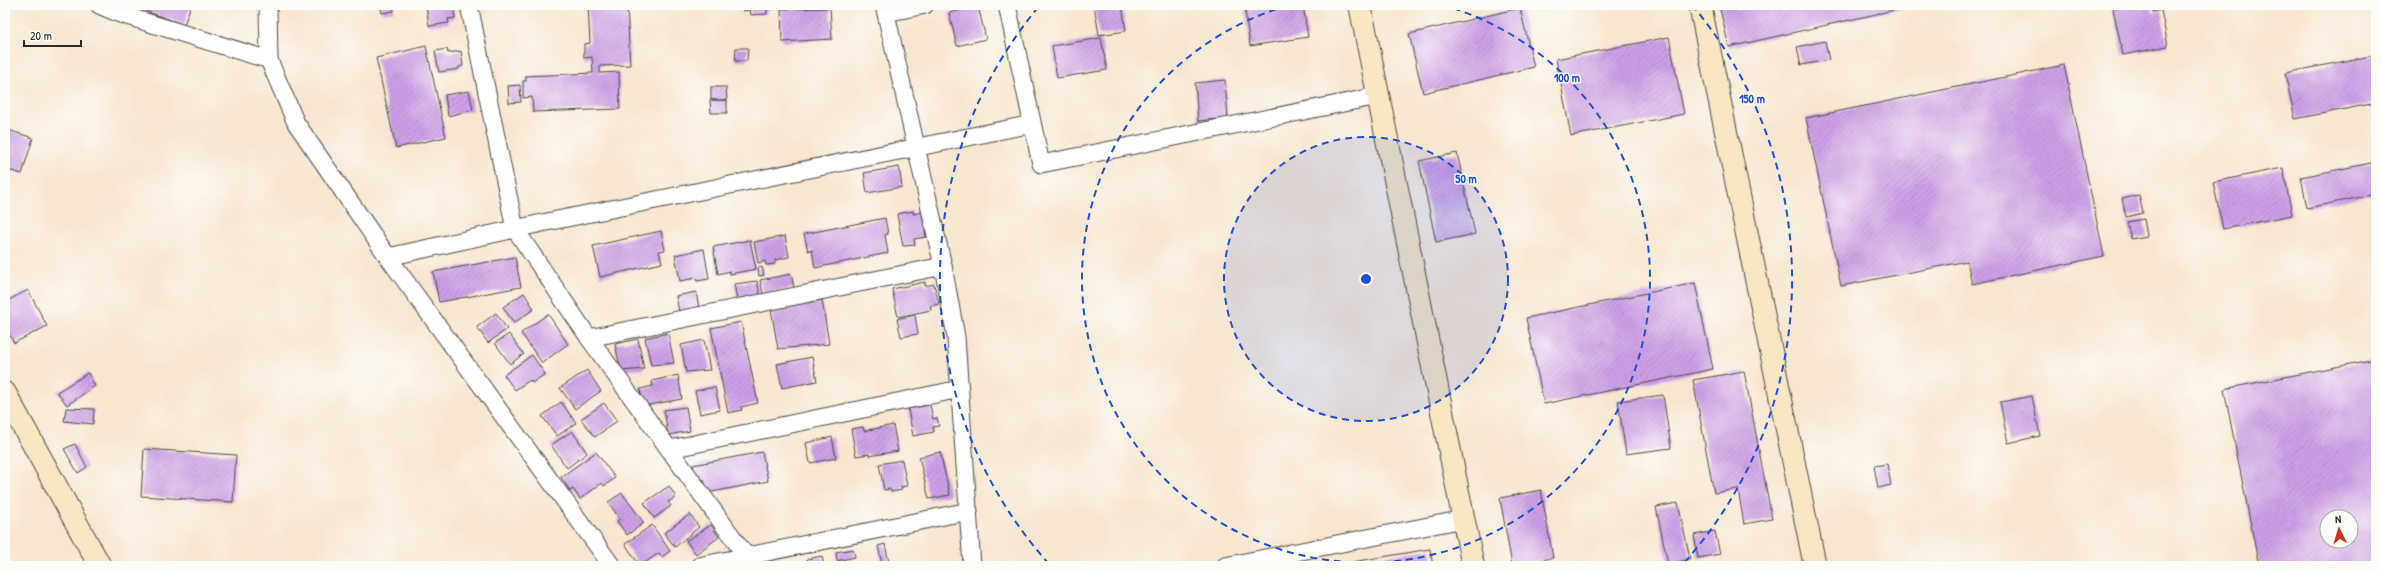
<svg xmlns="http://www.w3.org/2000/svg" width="2381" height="571" font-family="'Patrick Hand',sans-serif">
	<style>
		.building { fill: url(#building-hatch); fill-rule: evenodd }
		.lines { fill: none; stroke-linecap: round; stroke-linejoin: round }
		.street-casing { stroke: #4a4744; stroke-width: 19 }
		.secondary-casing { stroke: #4a4744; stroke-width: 24 }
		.street { stroke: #fff; stroke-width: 17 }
		.secondary { stroke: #f9e7c3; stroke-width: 22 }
		.ring { fill: none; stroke: #1d4ed8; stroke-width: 2; stroke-dasharray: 7 5 }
		.centre { fill: #1d4ed8; stroke: #fdfcf7; stroke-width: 2 }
		.ring-label { font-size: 12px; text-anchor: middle; font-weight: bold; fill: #1d4ed8; stroke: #fdfcf7; stroke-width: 3; stroke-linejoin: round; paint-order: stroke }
	</style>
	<defs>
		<pattern id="building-hatch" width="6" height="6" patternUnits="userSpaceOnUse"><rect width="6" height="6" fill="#cda0e7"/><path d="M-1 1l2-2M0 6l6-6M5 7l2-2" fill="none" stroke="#a783bb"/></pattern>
	</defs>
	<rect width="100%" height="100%" fill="#fdfcf7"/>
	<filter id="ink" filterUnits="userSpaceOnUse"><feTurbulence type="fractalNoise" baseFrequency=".025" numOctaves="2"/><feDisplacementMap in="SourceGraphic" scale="8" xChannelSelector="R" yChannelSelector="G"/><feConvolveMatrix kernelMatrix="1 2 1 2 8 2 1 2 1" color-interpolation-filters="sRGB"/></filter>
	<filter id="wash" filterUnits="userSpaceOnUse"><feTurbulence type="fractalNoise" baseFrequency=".012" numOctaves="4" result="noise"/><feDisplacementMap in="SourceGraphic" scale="16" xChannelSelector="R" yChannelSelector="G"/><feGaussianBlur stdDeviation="0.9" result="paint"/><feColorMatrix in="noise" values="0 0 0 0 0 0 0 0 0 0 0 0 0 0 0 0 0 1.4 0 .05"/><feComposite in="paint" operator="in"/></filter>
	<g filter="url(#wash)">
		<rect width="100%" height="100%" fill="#f7e6d0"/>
		<g id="blocks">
			<g class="building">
				<path d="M130,5H191L184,25Z"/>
				<path d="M380,5H393L394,11L382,13Z"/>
				<path d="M426,5H453L455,18L448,19L449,23L429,26Z"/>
				<path d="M588,5H627L630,65L600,66V73L619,72L620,109L533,112L532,97L523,98V81H526V76L593,73L592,57L584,58V44L590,43Z"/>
				<path d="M743,5H773V9H767V14L751,15L750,10L743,11Z"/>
				<path d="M1094,5H1122L1126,31L1099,35Z"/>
				<path d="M1283,5H1303L1308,37L1250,46L1245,11Z"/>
				<path d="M1719,5H1912V6L1729,47Z"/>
				<path d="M2132,5H2152L2153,12L2161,10L2168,46L2123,55L2113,9Z"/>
				<path d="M978,6L986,39L957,46L949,13Z"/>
				<path d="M830,8L832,39L782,42L781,9Z"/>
				<path d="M1520,8L1534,67L1423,93L1409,34Z"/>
				<path d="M1669,37L1684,114L1571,136L1556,59Z"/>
				<path d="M1101,38L1107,70L1057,78L1052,46Z"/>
				<path d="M1825,41L1829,60L1801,65L1797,47Z"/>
				<path d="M426,46L446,137L396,148L376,58Z"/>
				<path d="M736,48H748L747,61H735Z"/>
				<path d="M447,49L448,53L461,51L463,66L459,67V69L439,72L435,51Z"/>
				<path d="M2376,55V103L2295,119L2285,73Z"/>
				<path d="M2064,65L2104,256L1972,284L1967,261L1841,286L1806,118Z"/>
				<path d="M1225,80L1228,118L1198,121L1195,83Z"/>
				<path d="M520,85L521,102L509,103L508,86Z"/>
				<path d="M711,87H726L727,100H711Z"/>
				<path d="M469,91L473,110L448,116L445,95Z"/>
				<path d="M710,100H727V113H711Z"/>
				<path d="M5,129L33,138L22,174L5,169Z"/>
				<path d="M1457,153L1475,234L1436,242L1419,161Z"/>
				<path d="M2376,162V194L2307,208L2301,177Z"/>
				<path d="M899,167L902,187L867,193L864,173Z"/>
				<path d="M2283,168L2292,215L2223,229L2213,182Z"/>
				<path d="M2139,195L2143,213L2126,217L2122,199Z"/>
				<path d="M913,211V214L922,212L926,237L914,239L915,245L903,246L897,214Z"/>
				<path d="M885,218L888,234L885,235L888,253L815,268L812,250L808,251L804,234Z"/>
				<path d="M2144,219L2147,236L2131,239L2127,222Z"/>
				<path d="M661,231L665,250L659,251L662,263L600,277L593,246Z"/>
				<path d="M785,236L789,257L775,260V264L766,265L765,261L758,263L754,242Z"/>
				<path d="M750,240L756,269L730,274V271L718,274L713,247Z"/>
				<path d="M704,249L709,279L697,281L696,278L680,281L675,255Z"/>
				<path d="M515,257L521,287L439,302L433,272Z"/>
				<path d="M762,267L764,275L759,276L758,268Z"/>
				<path d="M791,274L794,288L763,294L760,280Z"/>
				<path d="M757,281L760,295L737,299L734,284Z"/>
				<path d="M925,282V286L934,284L939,304L930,306L931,310L898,317L892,289Z"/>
				<path d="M1695,283L1713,369L1544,404L1526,318Z"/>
				<path d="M28,290L47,326L14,343L5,326V302Z"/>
				<path d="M696,292L699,308L679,312L676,296Z"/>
				<path d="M524,293L534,309L514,323L503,307Z"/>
				<path d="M822,300L829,344L778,349L771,309Z"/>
				<path d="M496,313L507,329L488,343L477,327Z"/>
				<path d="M548,314L568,344L542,363L521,333Z"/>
				<path d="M915,315L918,334L901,337L897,319Z"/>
				<path d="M741,322L758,403L741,407L742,410L728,413L711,328Z"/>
				<path d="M668,333L674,363L651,365L645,338Z"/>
				<path d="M509,334L524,354L510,364L495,343Z"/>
				<path d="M638,339L644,369L621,371L615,344Z"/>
				<path d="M704,340L710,370L686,372L681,345Z"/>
				<path d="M532,355L545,374L532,383L530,380L515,390L504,375Z"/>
				<path d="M812,357L817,381L782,388L777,364Z"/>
				<path d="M2376,359V566H2259L2224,389ZM2327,517H2351V541H2327Z"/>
				<path d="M587,370L601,391L575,409L560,388Z"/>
				<path d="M1744,371L1772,519L1744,524L1738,489L1714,493L1693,380Z"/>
				<path d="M88,373L95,386L67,405L57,392Z"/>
				<path d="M678,375L682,399L643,406L640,389L653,386L652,381Z"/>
				<path d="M715,387L720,410L700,414L695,391Z"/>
				<path d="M1663,395L1671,448L1626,454L1618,401Z"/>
				<path d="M2032,396L2040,436L2008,443L2000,402Z"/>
				<path d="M561,402L576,423L557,436L542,416Z"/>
				<path d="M604,403L617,421L595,437L581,419Z"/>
				<path d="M930,405L933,419L937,418L939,426L933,427L934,432L913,436L908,409Z"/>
				<path d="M686,407L690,431L668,435L664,410Z"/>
				<path d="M66,408L94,409L93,424L64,421Z"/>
				<path d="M893,425L898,451L869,456V454L856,456L851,429L863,427L864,431Z"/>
				<path d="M572,431L587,453L567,468L551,445Z"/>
				<path d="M832,437L836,458L810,463L806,443Z"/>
				<path d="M75,444L87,467L78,473L64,449Z"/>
				<path d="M144,449L236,455L233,502L141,496Z"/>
				<path d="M596,452L615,478L604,486L602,483L580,499L573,489L570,491L561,477Z"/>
				<path d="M762,452L768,481L707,493L704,479L697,481L693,465Z"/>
				<path d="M940,452L950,495L929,499L919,457Z"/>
				<path d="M902,460L907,486L901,487L902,490L891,492L890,489L884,490L879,464Z"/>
				<path d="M1887,464L1891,485L1878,488L1874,466Z"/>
				<path d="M669,486L676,497L668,502L671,506L654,518L644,503Z"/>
				<path d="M1541,490L1553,558L1512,565L1500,498Z"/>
				<path d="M622,493L644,523L627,535L617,521L620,519L608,502Z"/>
				<path d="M1678,503L1690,559L1668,564L1656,507Z"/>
				<path d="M690,514L699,527L675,547L664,533Z"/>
				<path d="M652,525L670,551L662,557L659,553L640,566L625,544Z"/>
				<path d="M711,525L719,537L696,554L686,541Z"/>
				<path d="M1715,531L1720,554L1698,558L1694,535Z"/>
				<path d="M885,544L889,563L882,564L878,546Z"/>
				<path d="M853,549L855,557L837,561L836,552Z"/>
				<path d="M1430,549L1433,566H1334V565Z"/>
				<path d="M822,556L824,566H809L807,559Z"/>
			</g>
		</g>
	</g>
	<g filter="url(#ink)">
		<use href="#blocks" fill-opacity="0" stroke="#4a4744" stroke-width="1"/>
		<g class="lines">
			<g class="street-casing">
				<g id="street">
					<path d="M99,5L120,14L269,60"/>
					<path d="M268,5L269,60L296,123L388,257L612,566"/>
					<path d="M469,5L515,229L589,338L943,266L884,5"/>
					<path d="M1007,5L1041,164L1378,96"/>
					<path d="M886,13L925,5"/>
					<path d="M388,257L542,223L1032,124"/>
					<path d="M943,266L956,337L972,566"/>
					<path d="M589,338L746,556"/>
					<path d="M670,449L960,389"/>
					<path d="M699,566L969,511"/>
					<path d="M1225,566L1464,519"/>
				</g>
			</g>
			<g class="secondary-casing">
				<g id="secondary">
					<path d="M1360,5L1473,566"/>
					<path d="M1700,5L1815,566"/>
					<path d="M5,393L100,566"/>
				</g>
			</g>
			<use href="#street" class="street"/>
			<use href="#secondary" class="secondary"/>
		</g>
	</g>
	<circle cx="1366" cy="279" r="142" fill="#1d4ed8" fill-opacity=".12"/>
	<g class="ring">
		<circle cx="1366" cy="279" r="142"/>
		<path d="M1442 5A284 284 0 1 1 1290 5"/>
		<path d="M1049 564A426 426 0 0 1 1040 5M1692 5A426 426 0 0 1 1683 564"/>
	</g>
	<circle cx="1366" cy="279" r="6" class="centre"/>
	<g class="ring-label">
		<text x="1567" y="82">100 m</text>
		<text x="1752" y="103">150 m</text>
		<text x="1466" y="183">50 m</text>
	</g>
	<rect width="2381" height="571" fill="none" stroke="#fdfcf7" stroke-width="20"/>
	<g transform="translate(2339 529) rotate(355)"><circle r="19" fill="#fdfcf7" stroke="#a9a8a5"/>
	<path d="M0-3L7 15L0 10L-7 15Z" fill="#c8321e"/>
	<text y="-6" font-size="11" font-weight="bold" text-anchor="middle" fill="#2b2b2b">N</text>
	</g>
	<path d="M24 40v6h57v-6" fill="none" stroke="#2b2b2b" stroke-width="2"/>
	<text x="30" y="40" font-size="12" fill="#2b2b2b" stroke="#fdfcf7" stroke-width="3" paint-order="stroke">20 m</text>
</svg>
